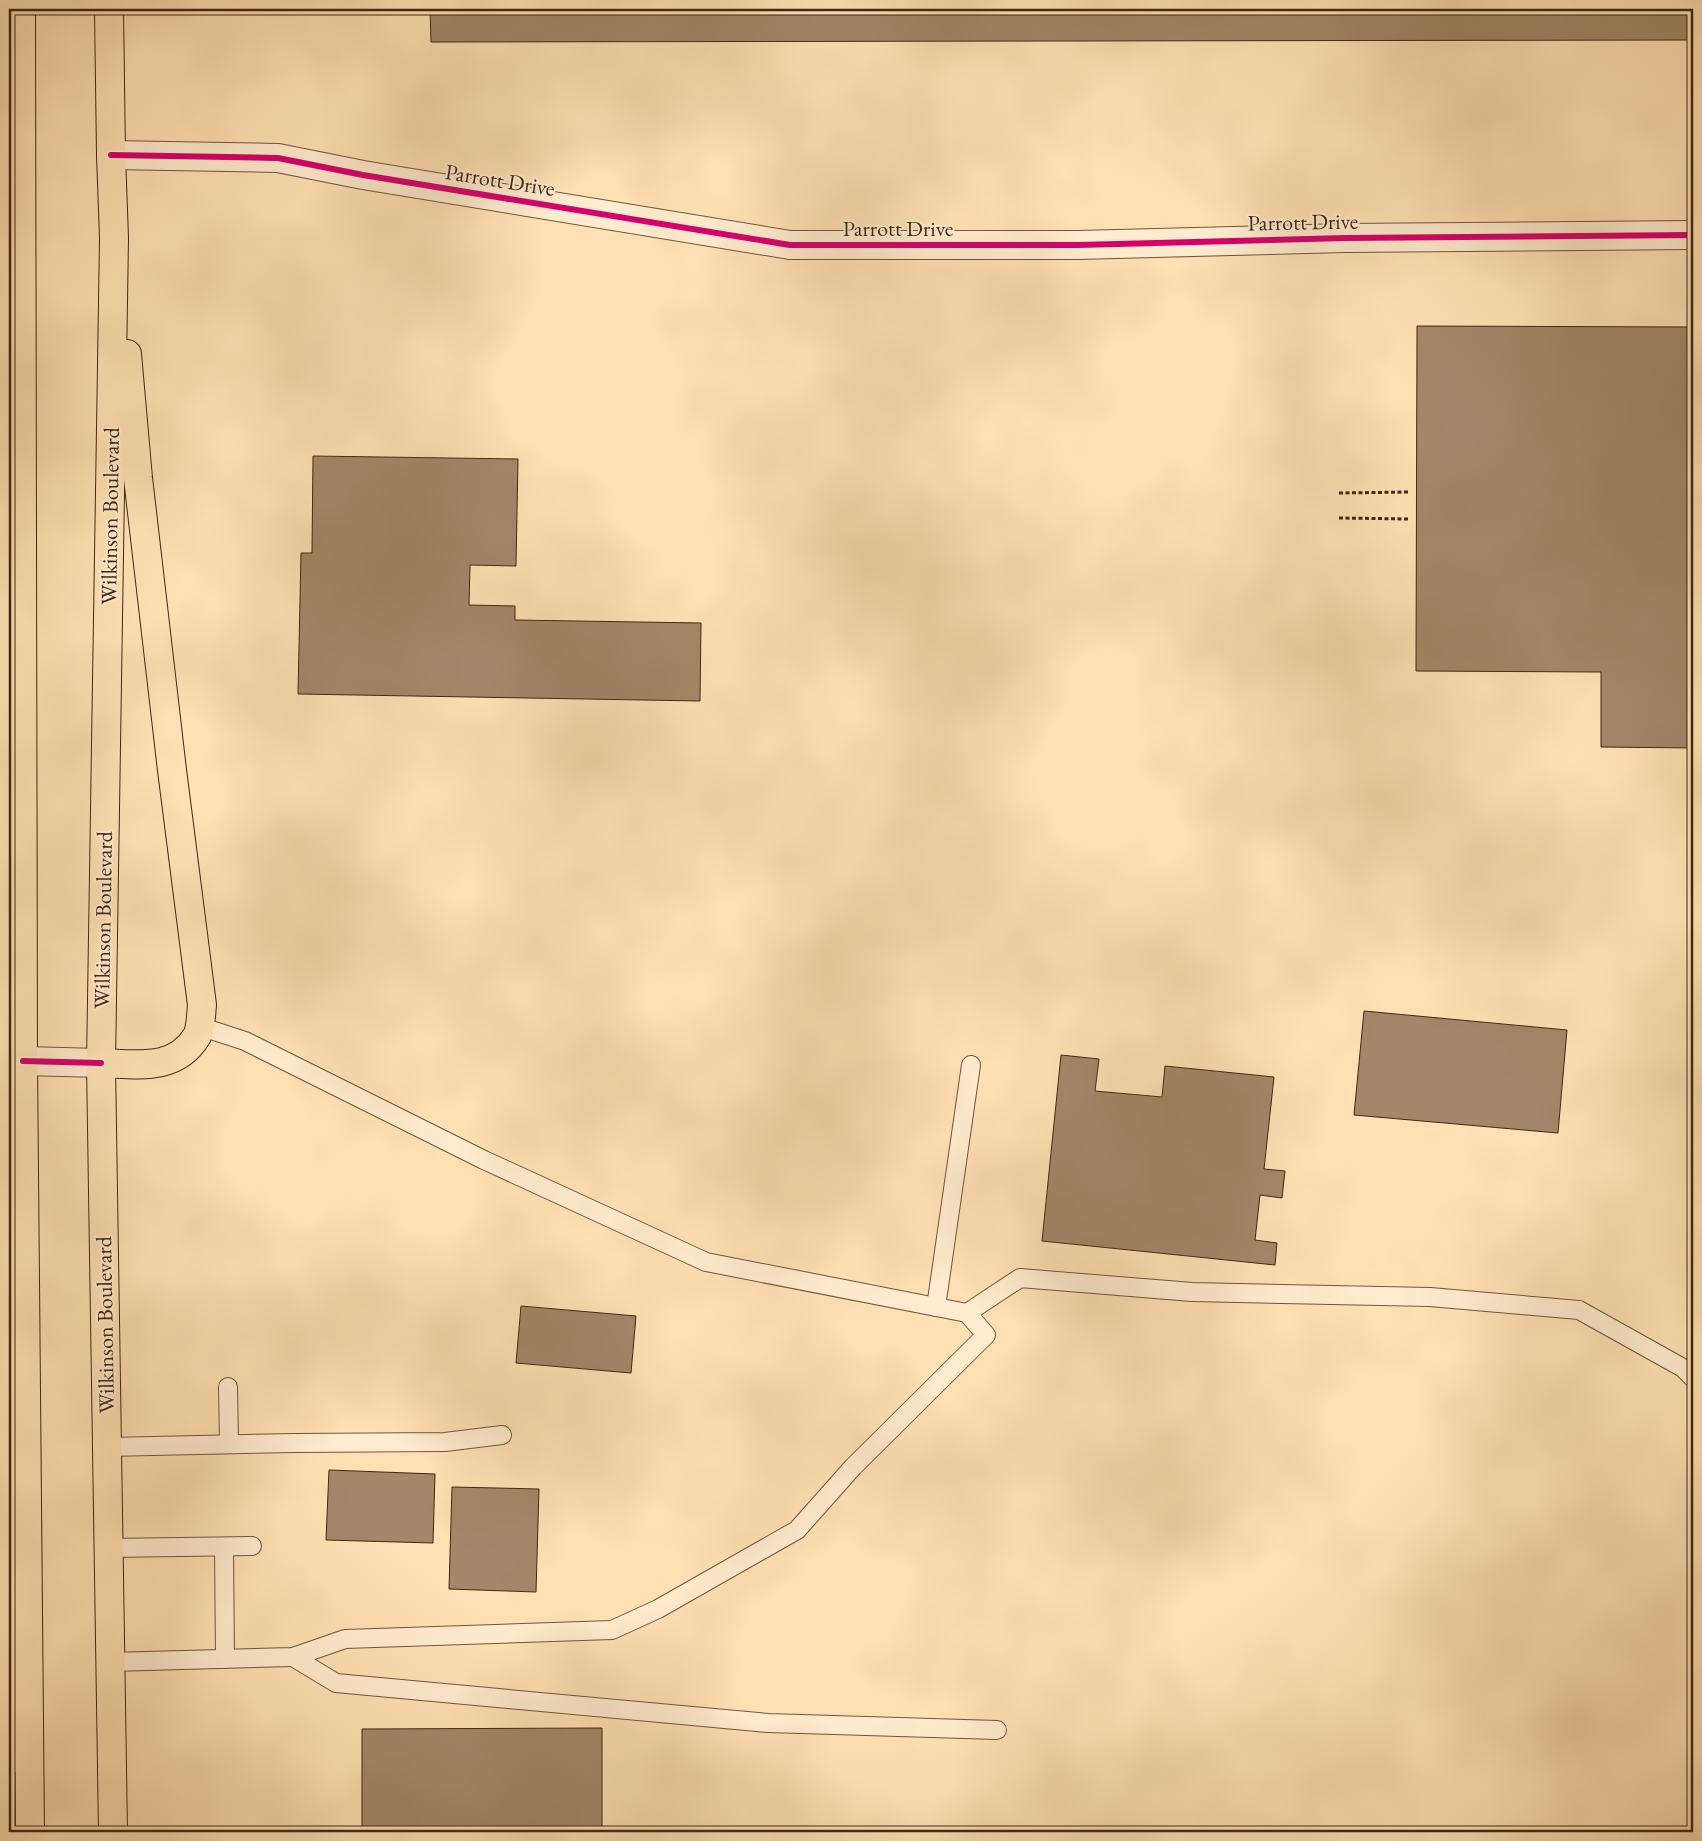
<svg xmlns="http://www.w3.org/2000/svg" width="1702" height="1841" font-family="'EB Garamond',serif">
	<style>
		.building { fill: #a38768; stroke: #402717 }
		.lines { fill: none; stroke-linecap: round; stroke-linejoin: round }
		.service-casing { stroke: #70553e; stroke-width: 20 }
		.minor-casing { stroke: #70553e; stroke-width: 30 }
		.primary-casing { stroke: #402717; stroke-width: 30 }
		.path { stroke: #402717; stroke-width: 3; stroke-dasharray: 4 2.5; stroke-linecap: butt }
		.service { stroke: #ffebcd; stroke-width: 18 }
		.minor { stroke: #ffebcd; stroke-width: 28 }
		.primary { stroke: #ffe0b2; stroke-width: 28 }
		.cycleway-casing { stroke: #ffebcd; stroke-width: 9 }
		.cycleway { stroke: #d6006c; stroke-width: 6 }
		.labels { text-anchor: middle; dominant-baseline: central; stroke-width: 4; stroke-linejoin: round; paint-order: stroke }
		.street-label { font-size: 22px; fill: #402717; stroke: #ffebcd }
	</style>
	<rect width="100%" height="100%" fill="#ffe0b2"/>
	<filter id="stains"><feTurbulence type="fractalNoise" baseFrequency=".004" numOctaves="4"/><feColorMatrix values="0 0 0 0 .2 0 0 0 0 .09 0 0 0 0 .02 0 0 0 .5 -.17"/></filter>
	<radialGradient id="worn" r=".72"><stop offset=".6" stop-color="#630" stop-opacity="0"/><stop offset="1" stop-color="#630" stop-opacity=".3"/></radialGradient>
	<g class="building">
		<path d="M430,9H1693V40L431,42Z"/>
		<path d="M1417,326L1693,327V748L1601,747V672L1416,671Z"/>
		<path d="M313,456L518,459L516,566L470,565L469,605L515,606V620L701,623L700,701L298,694L301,553H312Z"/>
		<path d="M1364,1011L1567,1030L1558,1133L1354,1115Z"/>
		<path d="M1061,1055L1099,1059L1095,1091L1162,1097L1165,1066L1274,1077L1264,1169L1285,1171L1282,1198L1260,1195L1255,1240L1277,1243L1275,1265L1042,1241Z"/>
		<path d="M521,1306L636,1316L631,1373L516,1363Z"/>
		<path d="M329,1470L435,1474L433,1543L326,1540Z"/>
		<path d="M452,1487L539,1489L536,1592L449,1589Z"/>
		<path d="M602,1728V1832H362V1729Z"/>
	</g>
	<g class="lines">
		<g class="service-casing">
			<g id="service">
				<path d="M936,1307L971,1065"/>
				<path d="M967,1313L1020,1278L1192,1292L1430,1297L1579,1310L1683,1368L1693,1378"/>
				<path d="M228,1387L229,1444"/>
				<path d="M107,1447L295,1443L445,1442L502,1435"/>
				<path d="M224,1547L225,1659"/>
				<path d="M108,1548L252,1546"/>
				<path d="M293,1657L336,1683L768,1723L997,1730"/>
				<path d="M110,1662L293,1657L345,1639L612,1630L658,1609L797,1530L853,1467L986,1335L967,1313L706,1262L484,1160L245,1041L199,1026"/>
			</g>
		</g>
		<g class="minor-casing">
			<g id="minor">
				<path d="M111,155L278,158L363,175L790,245H1078L1345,238L1693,235"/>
				<path d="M23,1061L101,1063"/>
			</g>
		</g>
		<g class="primary-casing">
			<g id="primary">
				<path d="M21,9L23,1061L30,1832"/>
				<path d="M109,9L111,155L114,238L101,1063L113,1832"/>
				<path d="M101,1063C137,1064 175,1072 197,1036C201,1028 201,1014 202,1005L172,770L138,478L127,354"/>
				<path d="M9,1712L14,1758"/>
			</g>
		</g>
		<g class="path">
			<path d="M1339,493L1409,492"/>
			<path d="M1339,518L1410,519"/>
		</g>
		<use href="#service" class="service"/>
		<use href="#minor" class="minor"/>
		<use href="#primary" class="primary"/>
		<g class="cycleway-casing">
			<g id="cycleway">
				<path d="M111,155L278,158L363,175L790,245H1078L1345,238L1693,235"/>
				<path d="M23,1061L101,1063"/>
			</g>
		</g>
		<use href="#cycleway" class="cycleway"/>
	</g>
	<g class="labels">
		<g class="street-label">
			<text transform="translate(500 180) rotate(9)">Parrott Drive</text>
			<text transform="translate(1303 222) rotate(-1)">Parrott Drive</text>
			<text x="898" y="228">Parrott Drive</text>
			<text transform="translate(110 516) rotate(-89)">Wilkinson Boulevard</text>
			<text transform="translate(103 920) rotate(-89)">Wilkinson Boulevard</text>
			<text transform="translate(105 1325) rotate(-91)">Wilkinson Boulevard</text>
		</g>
	</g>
	<rect width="1702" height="1841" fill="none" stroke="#ffe0b2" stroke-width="30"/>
	<rect x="10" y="10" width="1682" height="1821" fill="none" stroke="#402717" stroke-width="2.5"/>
	<rect x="15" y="15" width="1672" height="1811" fill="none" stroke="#402717"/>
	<rect width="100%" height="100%" filter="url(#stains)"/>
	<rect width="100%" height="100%" fill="url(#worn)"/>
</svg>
